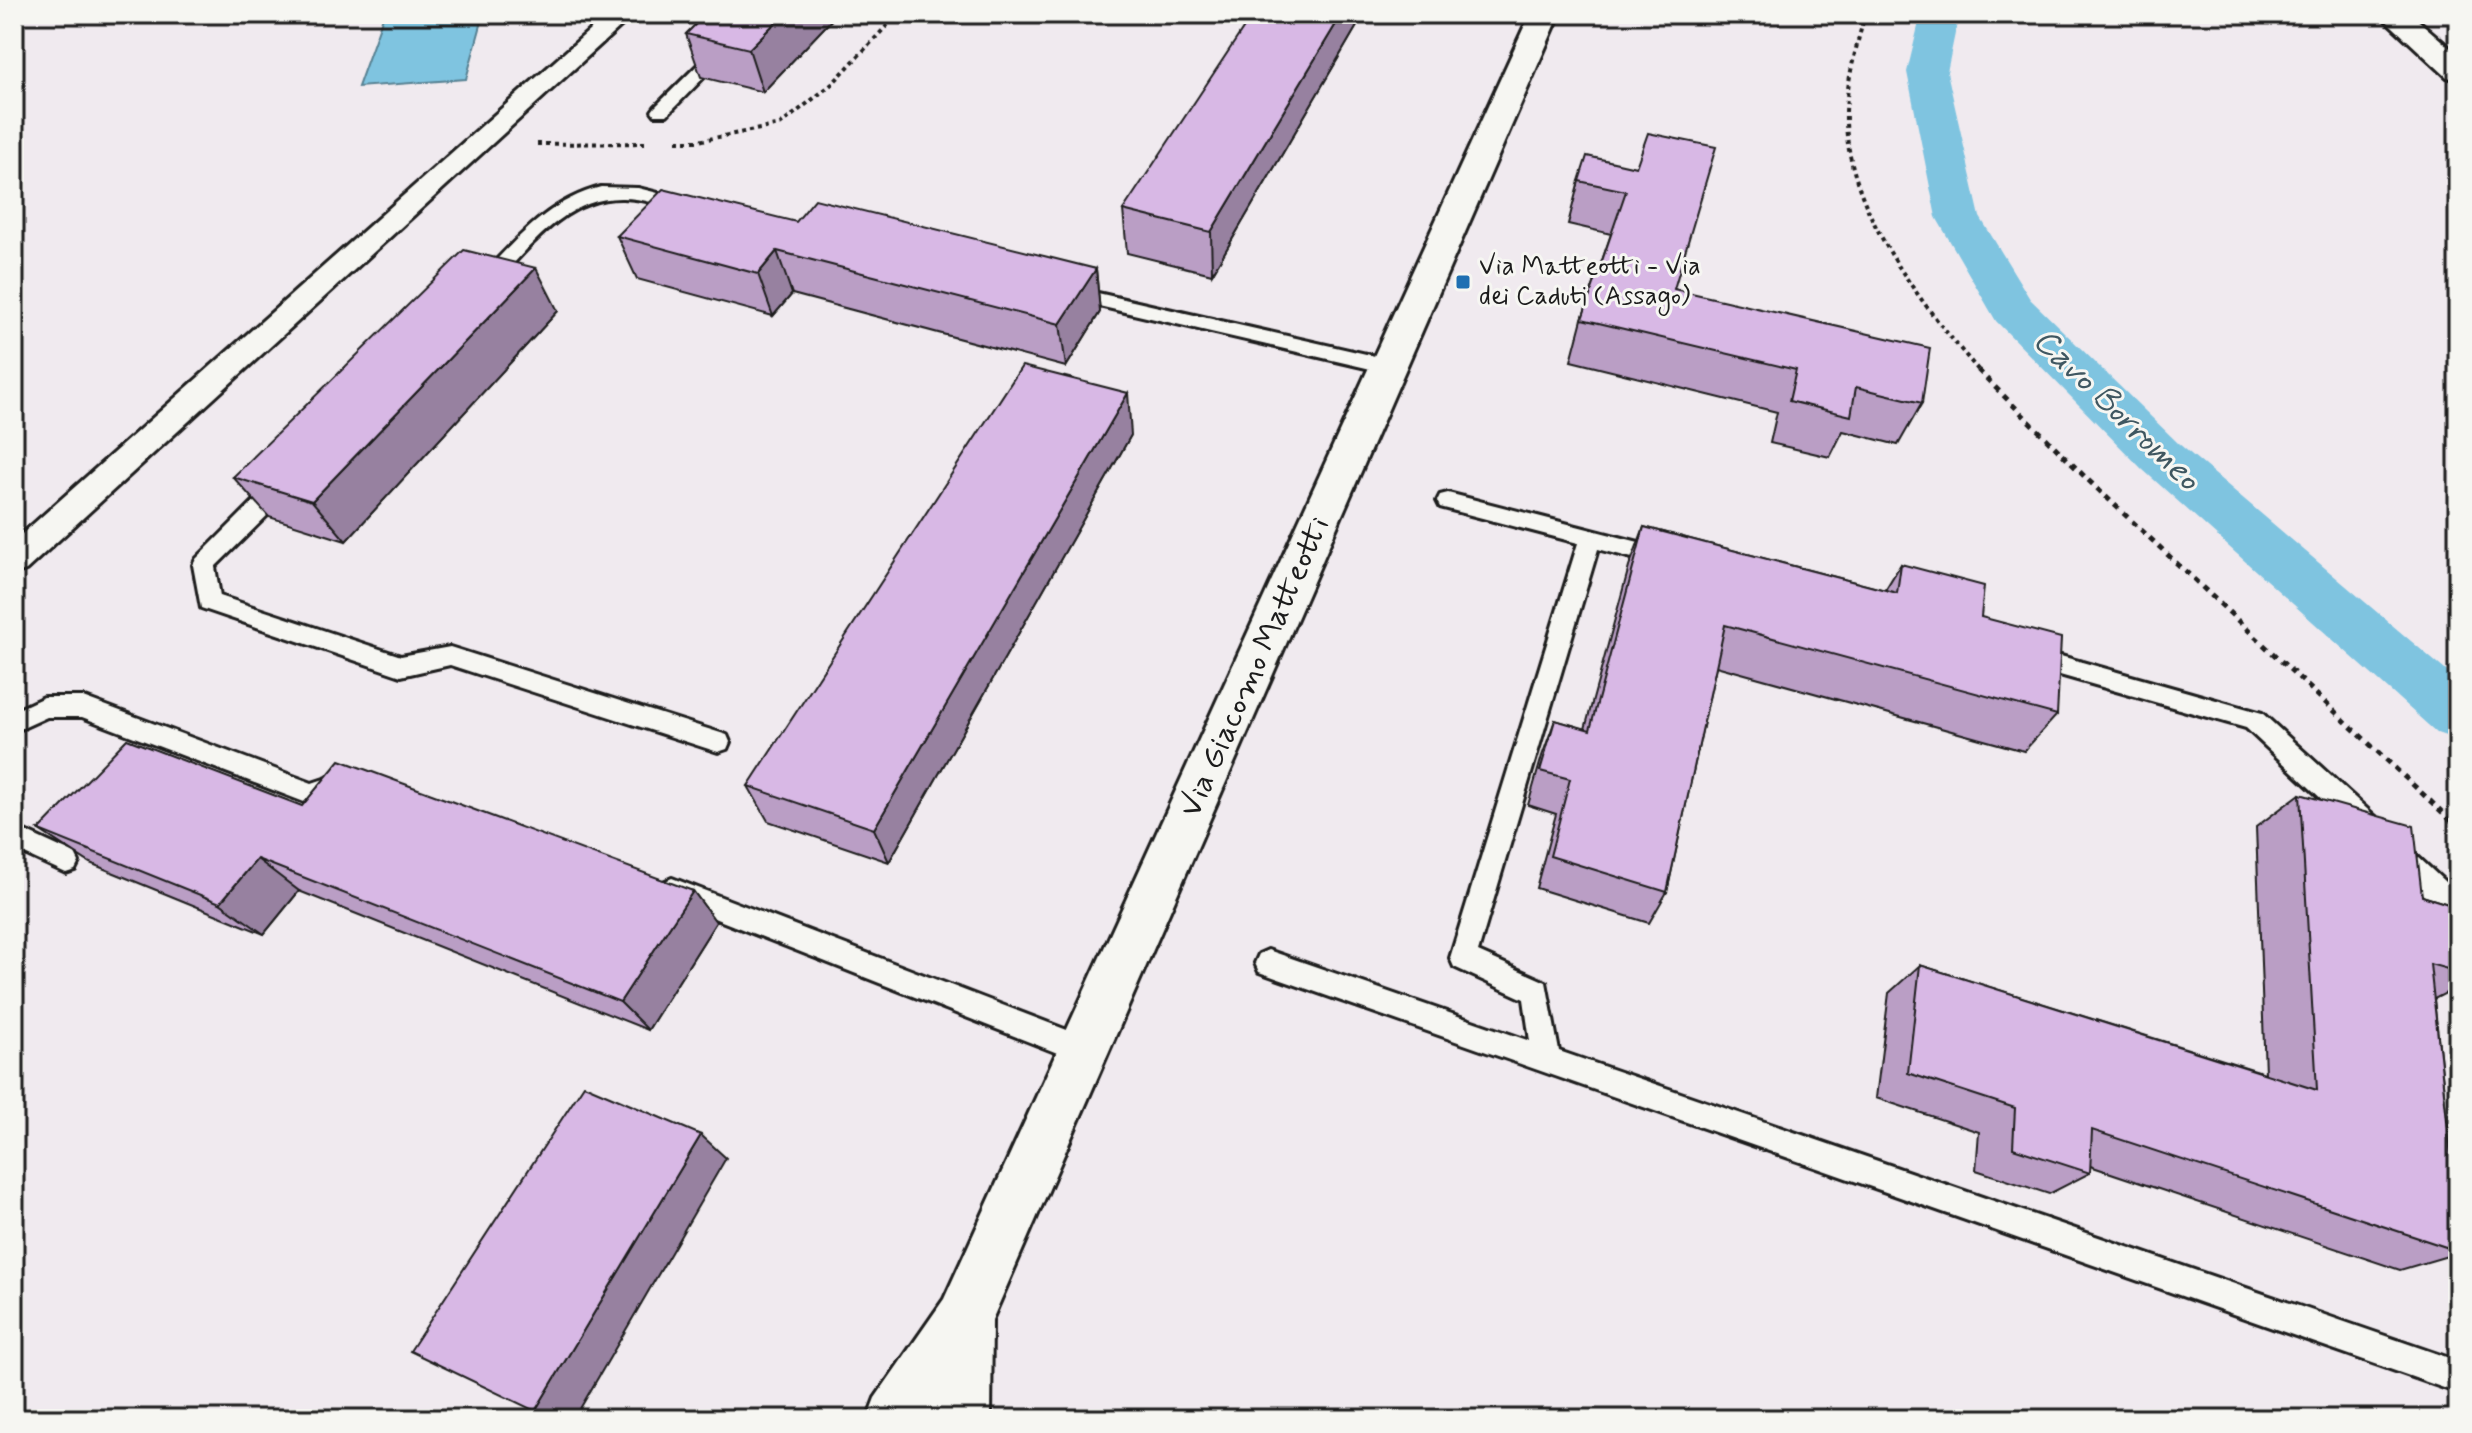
<svg xmlns="http://www.w3.org/2000/svg" width="2472" height="1433" font-family="Mynerve,sans-serif">
	<style>
		.water { fill: #7fc4e0; stroke: #578192; stroke-width: 2 }
		.lines { fill: none; stroke-linecap: round; stroke-linejoin: round }
		.canal { fill: #7fc4e0; fill-rule: evenodd }
		.service-casing { stroke: #1c1c1c; stroke-width: 6 }
		.pedestrian-casing { stroke: #1c1c1c; stroke-width: 6 }
		.minor-casing { stroke: #1c1c1c; stroke-width: 6 }
		.path-far1 { stroke: #1c1c1c; stroke-width: 4; stroke-dasharray: 4 4; stroke-linecap: butt }
		.path { stroke: #1c1c1c; stroke-width: 5; stroke-dasharray: 6 6; stroke-linecap: butt }
		.service { fill: #f6f6f2; fill-rule: evenodd }
		.pedestrian { fill: #f6f6f2; fill-rule: evenodd }
		.minor { fill: #f6f6f2; fill-rule: evenodd }
		.wall { fill: #ba9ec5; stroke: #1c1c1c; stroke-width: 2 }
		.shaded-wall { fill: #9781a0; stroke: #1c1c1c; stroke-width: 2 }
		.building { fill: #d8b8e5; stroke: #1c1c1c; stroke-width: 2 }
		.poi-dot { fill: #1f6fb2; stroke: #f6f6f2; stroke-width: 3 }
		.labels { text-anchor: middle; dominant-baseline: central; stroke-width: 6; stroke-linejoin: round; paint-order: stroke }
		.far-poi-label { font-size: 26px; fill: #1c1c1c; stroke: #f6f6f2; text-anchor: start }
		.street-label { font-size: 32px; fill: #1c1c1c; stroke: #f6f6f2 }
		.water-label { font-size: 34px; font-style: italic; fill: #3f5761; stroke: #f6f6f2 }
	</style>
	<rect width="100%" height="100%" fill="#f0eaef"/>
	<filter id="ink" filterUnits="userSpaceOnUse"><feTurbulence type="fractalNoise" baseFrequency=".0125" numOctaves="2"/><feDisplacementMap in="SourceGraphic" scale="16" xChannelSelector="R" yChannelSelector="G"/><feConvolveMatrix kernelMatrix="1 2 1 2 8 2 1 2 1" color-interpolation-filters="sRGB"/></filter>
	<g filter="url(#ink)">
		<path class="water" d="M384,14H484L466,79L358,87Z"/>
		<g class="lines">
			<path class="canal" d="M1921,14H1959L1947,72L1980,217L2030,299L2178,443L2458,681V740L2437,733L2142,469L1996,321L1936,217L1907,72Z"/>
			<g class="service-casing">
				<g id="service">
					<path d="M749,14H766L667,115H655L652,111L655,107Z"/>
					<path d="M601,187L638,188L690,201L693,205L684,211C664,206 643,198 622,198C565,197 528,249 492,287H478L475,283L478,279C516,240 547,201 601,187Z"/>
					<path d="M1067,286L1388,359L1398,366L1388,373L1060,297L1057,292Z"/>
					<path d="M284,477L292,479L295,485L292,491L215,567L220,596L401,656L450,647L727,735L730,742L727,749L718,752L450,665L401,676L201,608L193,565L196,559L276,479Z"/>
					<path d="M1448,493L1666,549L1674,552L1677,558L1674,564L1666,567L1598,549L1478,952L1546,982L1559,1051L2458,1361V1393L1259,972L1255,963L1259,954L1268,950L1530,1041L1524,999L1454,967L1450,958L1578,543L1440,507L1437,501L1440,495Z"/>
					<path d="M2029,647L2262,713L2378,819L2382,827L2378,835L2369,838L2360,835L2246,728L2021,664L2017,657L2021,650Z"/>
					<path d="M44,697H83L312,783L342,773L351,776L354,784L351,792L312,805L82,717H47L14,732V711Z"/>
					<path d="M14,826L75,854L79,862L75,870L66,873L14,849Z"/>
					<path d="M2395,841L2404,844L2458,894V923L2449,919L2386,860L2382,852L2386,844Z"/>
					<path d="M672,878L1093,1040L1097,1050L1093,1060L1083,1063L663,898L659,890L663,882Z"/>
				</g>
			</g>
			<g class="pedestrian-casing">
				<path id="pedestrian" d="M608,14H634L26,570L14,574V541Z"/>
			</g>
			<g class="minor-casing">
				<g id="minor">
					<path d="M1530,14H1560L992,1320L991,1419H933V1416L931,1419H867L875,1398L944,1299Z"/>
					<path d="M2379,14H2411L2458,55V80L2447,77Z"/>
				</g>
			</g>
			<g class="path-far1">
				<path d="M1865,14C1856,49 1845,85 1846,122C1849,214 1923,306 1980,372"/>
				<path d="M677,141H698L780,125L832,84L898,14"/>
				<path d="M537,144L647,143"/>
			</g>
			<path class="path" d="M1978,370L2087,479L2458,827"/>
			<use href="#service" class="service"/>
			<use href="#pedestrian" class="pedestrian"/>
			<use href="#minor" class="minor"/>
		</g>
		<g class="wall">
			<path d="M706,14H837L763,92L701,77L686,34Z"/>
			<path d="M1357,26L1212,274L1127,253L1123,210Z"/>
			<path d="M1636,167L1674,289L1922,403L1898,445L1843,431L1830,457L1770,443L1777,412L1571,361L1582,319L1611,234L1568,224L1579,181Z"/>
			<path d="M796,222L1096,269L1100,312L1066,367L792,294L773,316L637,279L617,236Z"/>
			<path d="M558,311L346,541L269,517L233,477Z"/>
			<path d="M1131,435L889,862L768,821L748,786Z"/>
			<path d="M1644,527L1885,590L1901,564L1981,617L2057,715L2024,751L1716,666L1667,892L1649,923L1536,888L1556,814L1528,805L1542,756L1555,720L1585,729L1629,567Z"/>
			<path d="M2300,794L2422,896L2458,907V987L2434,999L2458,1221V1253L2400,1270L2090,1166V1173L2049,1194L1976,1170L1979,1132L1876,1098L1889,993L1920,965L2265,1073L2256,827Z"/>
			<path d="M302,806L693,891L716,922L648,1030L299,891L264,934L90,863L39,830Z"/>
		</g>
		<g class="shaded-wall">
			<path d="M784,14H837L763,92L749,49Z"/>
			<path d="M1342,14H1358L1357,26L1212,274L1211,232Z"/>
			<path d="M777,251L792,294L773,316L758,274Z"/>
			<path d="M536,268L558,311L346,541L312,501Z"/>
			<path d="M1096,269L1100,312L1066,367L1060,324Z"/>
			<path d="M1128,393L1131,435L889,862L874,829Z"/>
			<path d="M257,859L299,891L264,934L220,903Z"/>
			<path d="M693,891L716,922L648,1030L620,1002Z"/>
			<path d="M701,1135L726,1158L574,1419H565L535,1411Z"/>
		</g>
		<g class="building">
			<path d="M706,14H784L749,49L686,34Z"/>
			<path d="M1253,14H1342L1211,232L1123,210Z"/>
			<path d="M1648,133L1716,147L1674,289L1930,348L1922,403L1856,387L1851,416L1789,401L1796,370L1582,319L1626,191L1579,181L1587,156L1636,167Z"/>
			<path d="M663,189L796,222L815,199L1096,269L1060,324L777,251L758,274L617,236Z"/>
			<path d="M464,250L536,268L312,501L233,477Z"/>
			<path d="M1022,366L1128,393L874,829L748,786Z"/>
			<path d="M1644,527L1897,593L1901,564L1984,586L1981,617L2061,638L2057,715L1725,625L1667,892L1550,856L1570,779L1540,771L1555,720L1590,730Z"/>
			<path d="M127,739L302,806L340,760L693,891L620,1002L257,859L220,903L39,830Z"/>
			<path d="M2300,794L2414,826L2422,896L2458,907V972L2430,964L2458,1221V1251L2092,1130L2090,1173L2013,1148L2015,1108L1908,1073L1920,965L2317,1090Z"/>
			<path d="M584,1085L701,1135L535,1411L410,1351Z"/>
		</g>
	</g>
	<rect class="poi-dot" x="1455" y="274" width="16" height="16" rx="4"/>
	<g class="labels">
		<g class="far-poi-label">
			<text x="1479" y="267">Via Matteotti - Via<tspan x="1479" dy="30">dei Caduti (Assago)</tspan></text>
		</g>
		<g class="street-label">
			<text transform="translate(1255 667) rotate(-66)">Via Giacomo Matteotti</text>
		</g>
		<g class="water-label">
			<text transform="translate(2116 410) rotate(44)">Cavo Borromeo</text>
		</g>
	</g>
	<rect width="2472" height="1433" fill="none" stroke="#f6f6f2" stroke-width="48"/>
	<rect x="24" y="24" width="2424" height="1385" fill="none" stroke="#1c1c1c" stroke-width="3" filter="url(#ink)"/>
</svg>
